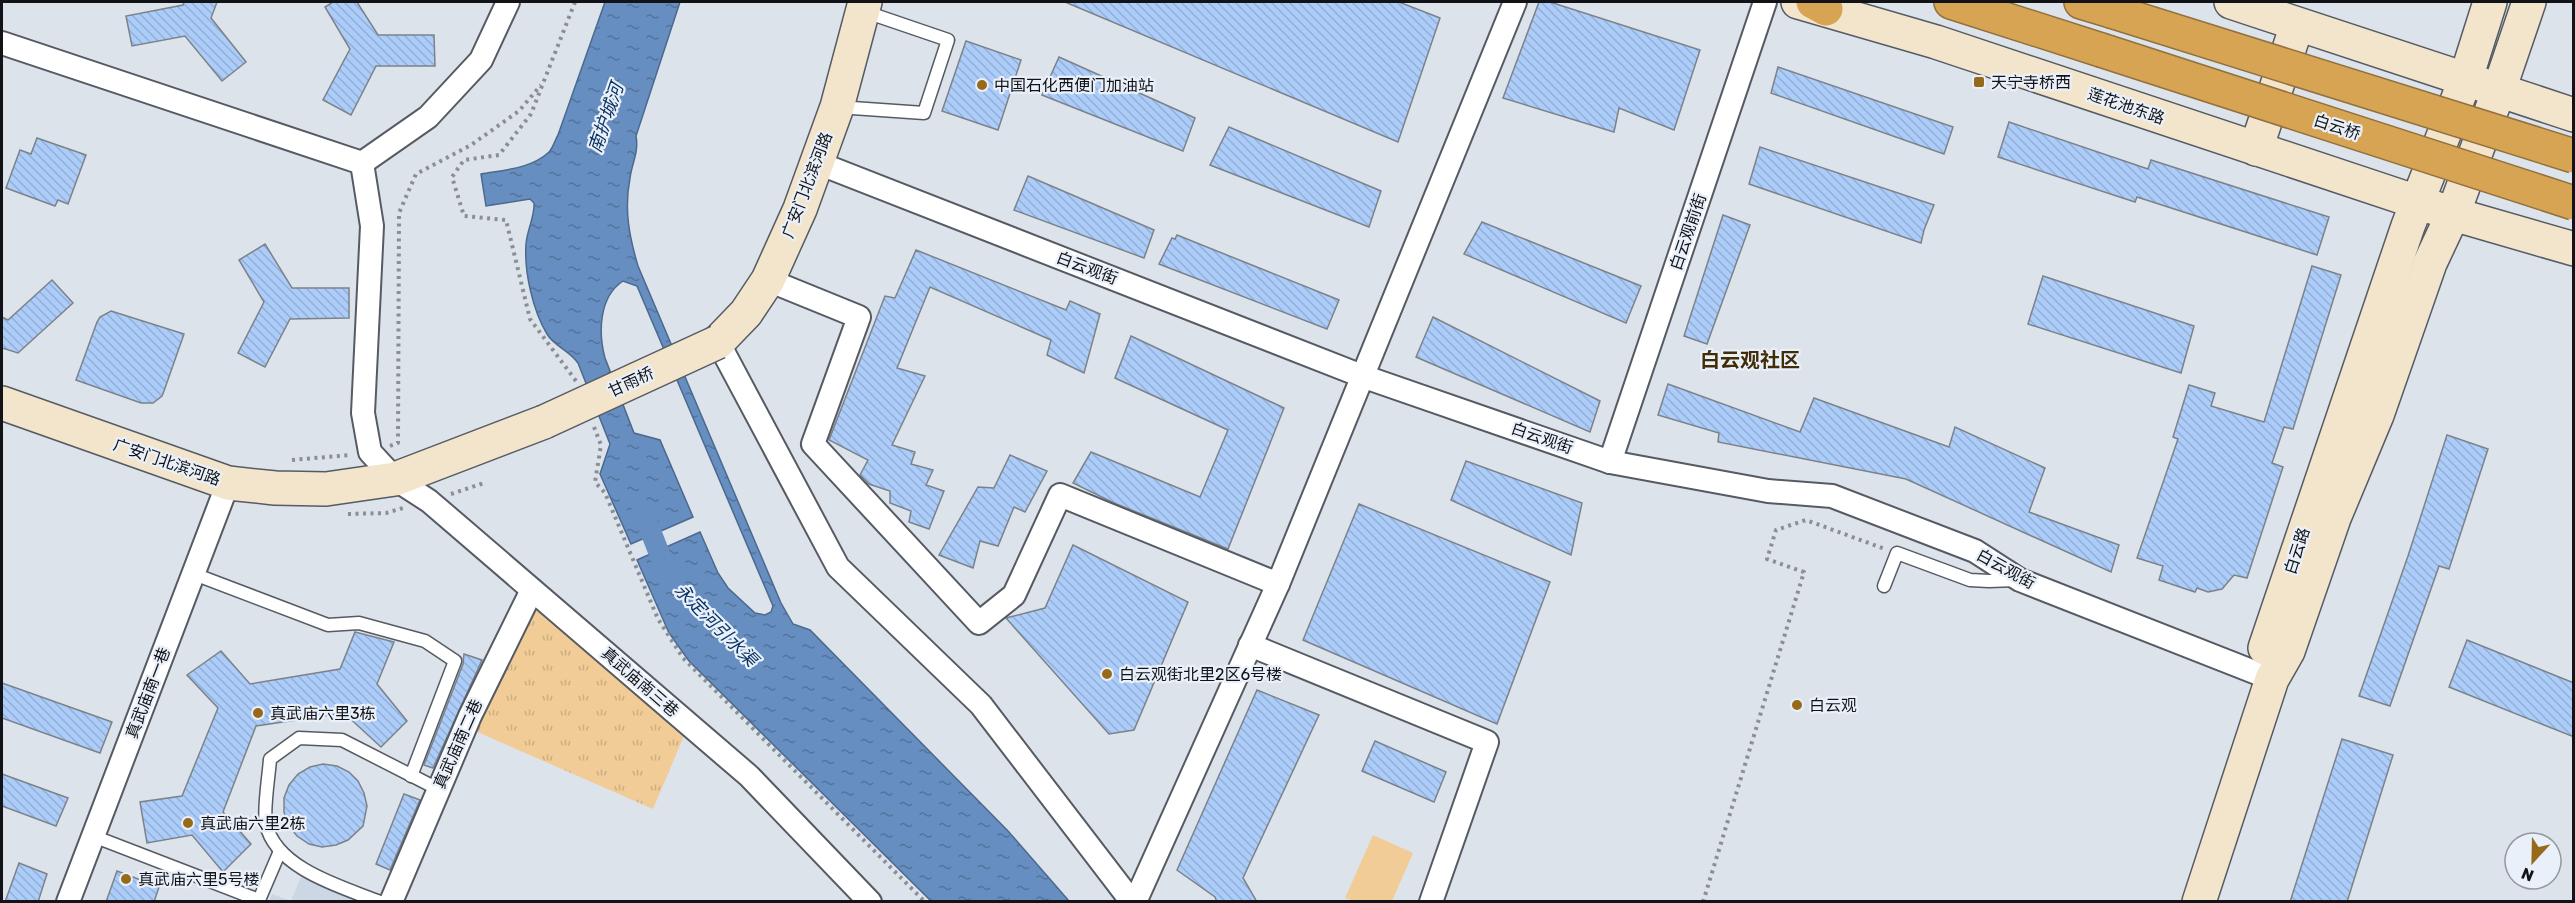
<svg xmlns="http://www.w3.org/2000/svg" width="2575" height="903" font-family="Rubik,'Noto Sans SC',sans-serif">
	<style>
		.built { fill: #ccd7e6 }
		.park { fill: url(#park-tufts) }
		.garden { fill: #f1cc97 }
		.water { fill: url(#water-ripples); stroke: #4c698d; stroke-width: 1.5 }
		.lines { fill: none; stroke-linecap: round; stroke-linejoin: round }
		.canal { stroke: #668ec0; stroke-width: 21 }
		.building { fill: url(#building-back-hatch); stroke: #7c828a; stroke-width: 1.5 }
		.lane-casing { stroke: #565b63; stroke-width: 15 }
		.street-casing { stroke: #565b63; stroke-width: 26 }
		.secondary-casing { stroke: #565b63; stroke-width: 36 }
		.highway-casing { stroke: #92713e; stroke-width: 36 }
		.path { stroke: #8a8f95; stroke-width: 4; stroke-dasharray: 3 4.5; stroke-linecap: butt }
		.lane { stroke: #fff; stroke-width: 12 }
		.street { stroke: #fff; stroke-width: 22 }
		.secondary { stroke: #f3e4cc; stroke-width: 33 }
		.highway { stroke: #d7a454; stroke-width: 33 }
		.secondary-bridge-casing { stroke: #565b63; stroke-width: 36; stroke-linecap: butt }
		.highway-bridge-casing { stroke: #92713e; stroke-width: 36; stroke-linecap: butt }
		.secondary-bridge { stroke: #f3e4cc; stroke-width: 33 }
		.highway-bridge { stroke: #d7a454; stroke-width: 33 }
		.poi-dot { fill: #976a19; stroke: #e9f0f9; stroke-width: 2 }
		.labels { text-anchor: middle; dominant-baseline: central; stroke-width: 4.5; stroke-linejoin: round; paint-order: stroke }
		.poi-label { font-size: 16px; fill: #111316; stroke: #e9f0f9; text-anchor: start }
		.street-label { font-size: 16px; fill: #111316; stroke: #e9f0f9 }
		.water-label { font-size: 18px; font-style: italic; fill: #0b3565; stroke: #e9f0f9 }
		.quarter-label { font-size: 20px; font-weight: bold; fill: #432d07; stroke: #e9f0f9 }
	</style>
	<defs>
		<pattern id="park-tufts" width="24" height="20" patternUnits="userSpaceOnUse" patternTransform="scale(1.5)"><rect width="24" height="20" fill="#f1cc97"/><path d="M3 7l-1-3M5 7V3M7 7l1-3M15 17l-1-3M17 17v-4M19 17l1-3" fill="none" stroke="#ceae81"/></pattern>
		<pattern id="water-ripples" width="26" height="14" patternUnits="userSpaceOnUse" patternTransform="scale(1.5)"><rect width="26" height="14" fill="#668ec0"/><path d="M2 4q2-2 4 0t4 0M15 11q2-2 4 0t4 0" fill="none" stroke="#53739b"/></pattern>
		<pattern id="building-back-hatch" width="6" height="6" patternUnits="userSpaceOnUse" patternTransform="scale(1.5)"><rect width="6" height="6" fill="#accdf9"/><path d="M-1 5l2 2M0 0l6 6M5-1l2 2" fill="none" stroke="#93afd5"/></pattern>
	</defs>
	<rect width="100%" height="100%" fill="#dce3eb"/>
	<path class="built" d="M301,877L351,897L349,901L269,902L272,894L291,901Z"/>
	<path class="park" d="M532,590L689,724L653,809L466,727Z"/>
	<path class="garden" d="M1373,835L1413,853L1392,901H1353L1345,898Z"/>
	<path class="water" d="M605,2H680L636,136C639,152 632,163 630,178C624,209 629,236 638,266L781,603L793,624L810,630L1008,831L1069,901H931L689,661L669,633L637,560L700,532L718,573L728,588L755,613L765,615L771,612L773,606L637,286L623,281C599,297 598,332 605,358L634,433L660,440L693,517L631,544L600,474L610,444L578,363C570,351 554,346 547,334C533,311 524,272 526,244C527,230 535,216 534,203L530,199L486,206L481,174C503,170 531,169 549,152C553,148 555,140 558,135Z"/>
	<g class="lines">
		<path class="canal" d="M642,509L668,576"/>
	</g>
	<g class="building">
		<path d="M184,2H217L211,18L246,62L222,81L185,36L132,46L126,16L183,5Z"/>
		<path d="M333,2H357L378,35H434L435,66H376L351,115L323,100L350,49L325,7Z"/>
		<path d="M1065,2H1399L1440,18L1398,142Z"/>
		<path d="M1539,2H1550L1700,50L1674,130L1619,108L1614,132L1503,98Z"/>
		<path d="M966,41L1021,60L998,130L942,111Z"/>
		<path d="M1059,57L1195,118L1183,151L1042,95Z"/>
		<path d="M1778,67L1953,127L1944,154L1771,93Z"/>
		<path d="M2009,122L2148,169L2151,160L2329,217L2317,255L2137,197L2135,202L1998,157Z"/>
		<path d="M1229,127L1381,191L1369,227L1210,165Z"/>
		<path d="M37,138L86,155L68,204L58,200L55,206L6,188L20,150L31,154Z"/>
		<path d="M1760,147L1934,205L1924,230L1921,243L1749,184Z"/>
		<path d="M1028,176L1154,230L1144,258L1014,210Z"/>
		<path d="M1723,215L1750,225L1707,344L1684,336Z"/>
		<path d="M1482,222L1641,286L1626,323L1464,254Z"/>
		<path d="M1177,235L1339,300L1327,329L1159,264L1172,238L1175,239Z"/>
		<path d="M265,244L292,288H349V318L290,319L265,367L238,353L264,302L239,260Z"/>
		<path d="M916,250L1066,310L1070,301L1100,314L1084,373L1047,355L1051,340L930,287L897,368L925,376L892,445L915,452L911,464L933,470L926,485L944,491L929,529L909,522L911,511L890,503V491L869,484L860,475L868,460L829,440L885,296L895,298Z"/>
		<path d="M2312,266L2341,275L2293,429L2284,427L2272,463L2283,467L2247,578L2234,575L2222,589L2208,592L2197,588L2195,592L2159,580L2163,566L2137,558L2178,439L2173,437L2189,385L2215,393L2211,406L2264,422Z"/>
		<path d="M2043,276L2194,326L2181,373L2028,324Z"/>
		<path d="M52,280L73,303L18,353L2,348V317L8,320Z"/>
		<path d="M111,311L184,334L164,391L162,396L153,403H141L76,380L97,322L100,317Z"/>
		<path d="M1433,317L1600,401L1590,432L1416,357Z"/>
		<path d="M1131,336L1284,408L1228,549L1114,503L1073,483L1091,452L1200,497L1228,430L1115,378Z"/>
		<path d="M1668,384L1800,432L1814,398L1949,447L1955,427L2045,468L2029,512L2119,545L2111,572L1906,479L1718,442L1719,433L1658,415Z"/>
		<path d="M2447,435L2488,449L2449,569L2439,566L2390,706L2359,696L2408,556Z"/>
		<path d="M1010,455L1047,471L1025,512L1014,507L998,546L980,541L973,568L939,555L978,487L994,488Z"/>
		<path d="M1466,461L1582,503L1571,555L1451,500Z"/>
		<path d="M1359,504L1550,582L1497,724L1303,640Z"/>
		<path d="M1073,545L1188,602L1134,730L1109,734L1006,618L1045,608Z"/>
		<path d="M355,632L394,642L377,684L407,721L381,747L344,713L256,726L223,812L251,844L223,872L192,835L147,843L140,802L182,796L218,708L187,675L221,651L250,684L340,669Z"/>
		<path d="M2467,640L2574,683V737L2449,687Z"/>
		<path d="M464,654L482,660L433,768L424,765L463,664Z"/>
		<path d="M2,683L112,722L100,753L2,718Z"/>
		<path d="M1257,690L1319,715L1243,878L1257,902H1217L1215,897L1177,870Z"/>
		<path d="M2342,739L2393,755L2347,902H2290Z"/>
		<path d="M1375,741L1446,772L1434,802L1362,771Z"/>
		<path d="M323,764L337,766L349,772L358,781L364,793L367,806L363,826L348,840L336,845L322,847L309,844L297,836L288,825L284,812V798L289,785L298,774L310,767Z"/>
		<path d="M2,774L68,798L56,826L2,806Z"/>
		<path d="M404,794L420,800L390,870L376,864Z"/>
		<path d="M19,863L47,874L38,902H5Z"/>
		<path d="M117,871L159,887L154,902H106Z"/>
	</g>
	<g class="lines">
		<g class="lane-casing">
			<g id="lane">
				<path d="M838,107L924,113L948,40L863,11"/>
				<path d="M194,574L328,625L359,623L425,641L455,661L411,776"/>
				<path d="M1884,586L1897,553L1970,580L1989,581L2016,580"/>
				<path d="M93,836L259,900L280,851"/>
				<path d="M380,902C342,887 276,869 266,824C263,810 269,775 270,759L299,738L342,740L438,789"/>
			</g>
		</g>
		<g class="street-casing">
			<g id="street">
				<path d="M2,43L362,163"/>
				<path d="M362,163L372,226L363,413L370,452L395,479L429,501L749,776L870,902"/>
				<path d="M362,163L428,117L481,60L508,2"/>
				<path d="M818,163L1362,376L1610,462L1768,491L1832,496L1975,551L2020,580L2272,679"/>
				<path d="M768,280L859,317L813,444L979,623L1014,595L1060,495L1278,584"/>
				<path d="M718,342L838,567L981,705L1132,902"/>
				<path d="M1610,462L1765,2"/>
				<path d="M1250,645L1487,742L1431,902"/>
				<path d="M68,902L228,483"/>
				<path d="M391,902L470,716L532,590"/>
				<path d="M1135,902L1278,584L1515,2"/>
			</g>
		</g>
		<g class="secondary-casing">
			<g id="secondary">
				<path d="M1798,2L1936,42L2453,214L2574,249"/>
				<path d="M2231,2L2574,115"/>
				<path d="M2256,149L2297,25"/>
				<path d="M718,342L746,313L768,280L800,209L837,107L865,2"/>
				<path d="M2,403L228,483L275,488L326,489L395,479L544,422"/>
				<path d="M2265,648L2408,226L2466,78L2490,2"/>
				<path d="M2199,902L2272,679L2288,651L2334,518L2377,415L2430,263L2453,214L2499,90L2529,2"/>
			</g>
		</g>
		<g class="highway-casing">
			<g id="highway">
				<path d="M1813,2L1826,9"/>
				<path d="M1951,2L2101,50"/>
				<path d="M2081,2L2111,11"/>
			</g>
		</g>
		<g class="path">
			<path d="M575,2L531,114L499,155L464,160L452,177L464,216L506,220L530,319L576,381"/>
			<path d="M594,427L601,445L595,482L605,493L658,619L683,658L925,902"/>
			<path d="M390,446L398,443L399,213L416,174L471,145L519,111L541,85"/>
			<path d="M292,460L350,455"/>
			<path d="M451,494L484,483"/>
			<path d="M348,514L386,513L403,508"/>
			<path d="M1703,902L1804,572L1767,559L1776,530L1806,520L1885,549"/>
		</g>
		<use href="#lane" class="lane"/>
		<use href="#street" class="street"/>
		<use href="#secondary" class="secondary"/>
		<use href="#highway" class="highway"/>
		<g class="secondary-bridge-casing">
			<path id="secondary-bridge" d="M544,422L718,342"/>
		</g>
		<g class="highway-bridge-casing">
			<g id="highway-bridge">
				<path d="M2111,11L2574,156"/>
				<path d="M2101,50L2574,203"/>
			</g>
		</g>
		<use href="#secondary-bridge" class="secondary-bridge"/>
		<use href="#highway-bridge" class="highway-bridge"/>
	</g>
	<g class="poi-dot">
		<rect x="1973" y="76" width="12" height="12" rx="3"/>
		<circle cx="982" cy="85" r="6"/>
		<circle cx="1107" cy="674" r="6"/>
		<circle cx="1797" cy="705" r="6"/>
		<circle cx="258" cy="713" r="6"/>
		<circle cx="188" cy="823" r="6"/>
		<circle cx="126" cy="879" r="6"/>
	</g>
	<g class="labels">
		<g class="poi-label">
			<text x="1991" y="82">天宁寺桥西</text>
			<text x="994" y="85">中国石化西便门加油站</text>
			<text x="1119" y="674">白云观街北里2区6号楼</text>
			<text x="1809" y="705">白云观</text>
			<text x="270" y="713">真武庙六里3栋</text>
			<text x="200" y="823">真武庙六里2栋</text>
			<text x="138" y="879">真武庙六里5号楼</text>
		</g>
		<g class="street-label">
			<text transform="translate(2126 106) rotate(19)">莲花池东路</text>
			<text transform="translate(2337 127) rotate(18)">白云桥</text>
			<text transform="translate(807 185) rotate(-69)">广安门北滨河路</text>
			<text transform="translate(1688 232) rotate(-71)">白云观前街</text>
			<text transform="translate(1087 268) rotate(21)">白云观街</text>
			<text transform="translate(631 382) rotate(-25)">甘雨桥</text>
			<text transform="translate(1542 438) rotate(19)">白云观街</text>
			<text transform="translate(167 462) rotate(19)">广安门北滨河路</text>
			<text transform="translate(2297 551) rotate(-72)">白云路</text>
			<text transform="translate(2006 569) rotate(29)">白云观街</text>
			<text transform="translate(640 682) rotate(41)">真武庙南三巷</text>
			<text transform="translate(148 693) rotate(-69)">真武庙南一巷</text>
			<text transform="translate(458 744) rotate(-66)">真武庙南二巷</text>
		</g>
		<g class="water-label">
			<text transform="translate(606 118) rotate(-71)">南护城河</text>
			<text transform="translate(716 625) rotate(45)">永定河引水渠</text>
		</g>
		<g class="quarter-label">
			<text x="1750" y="360">白云观社区</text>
		</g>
	</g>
	<rect width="2575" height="903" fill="none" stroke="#111316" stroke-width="6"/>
	<g transform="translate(2533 861) rotate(202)"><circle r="28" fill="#e9f0f9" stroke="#93989e" stroke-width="1.5"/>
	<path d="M0-4.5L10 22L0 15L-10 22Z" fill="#976a19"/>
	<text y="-9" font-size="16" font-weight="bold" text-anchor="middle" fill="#111316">N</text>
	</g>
</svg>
